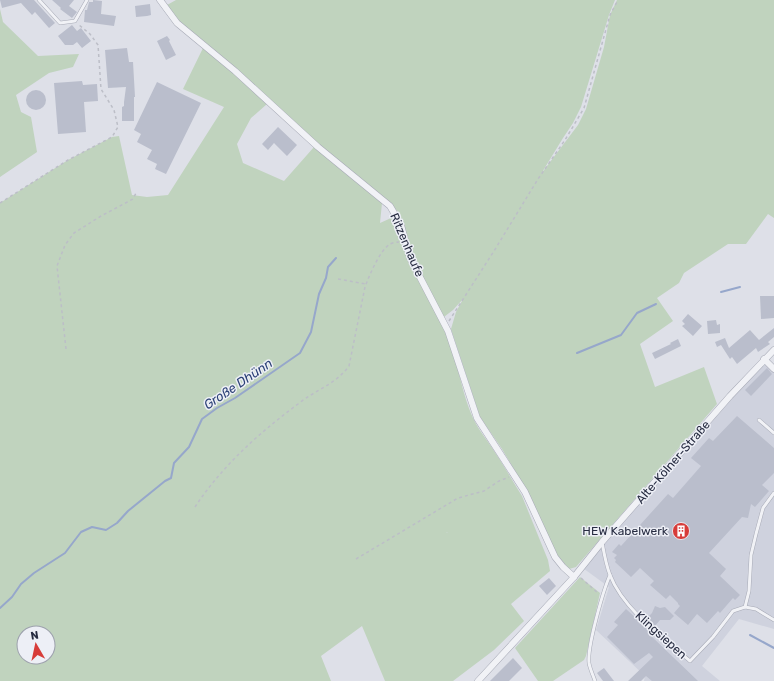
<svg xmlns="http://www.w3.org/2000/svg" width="774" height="681" font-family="Rubik,sans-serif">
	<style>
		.built { fill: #cfd2de }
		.green { fill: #c0d3be; fill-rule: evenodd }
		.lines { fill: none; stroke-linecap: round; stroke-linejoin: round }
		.stream { stroke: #96a7cb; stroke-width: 2 }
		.building { fill: #babecc }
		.lane-casing { stroke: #a7aab6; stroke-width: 4 }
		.street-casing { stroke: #a7aab6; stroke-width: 7 }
		.path { stroke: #bcbec7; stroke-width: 1.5; stroke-dasharray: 3 3; stroke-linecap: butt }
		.lane { stroke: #f1f2f6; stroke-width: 3 }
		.street { stroke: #f1f2f6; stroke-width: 6 }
		.labels { text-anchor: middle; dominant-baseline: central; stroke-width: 3; stroke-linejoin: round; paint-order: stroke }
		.street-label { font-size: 12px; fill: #262b40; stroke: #edeff6 }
		.poi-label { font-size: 12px; fill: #262b40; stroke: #edeff6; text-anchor: end }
		.water-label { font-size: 13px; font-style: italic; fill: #2d4277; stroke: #edeff6 }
	</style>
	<rect width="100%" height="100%" fill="#dee0e8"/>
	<path class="built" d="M764,359L774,370V629L739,619L702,666L720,681H644L645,676L596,630L609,587L580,566Z"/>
	<g class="green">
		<path d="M176,0H615L609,15L581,107L573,123L563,138L541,174L578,125L586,109L604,47L610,15L617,0H774V218L768,214L746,244H728L684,273L679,283L657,298L673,321L640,344L655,387L704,367L717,404L576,567L569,569L557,555L527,491L502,449L480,417L451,329L456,312L463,299L453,310L440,320C457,349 459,387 473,418C479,431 489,442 496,454C505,467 513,482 522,496L446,533L522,496L548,560L550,571L511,604L524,621L494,650L453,681H385L362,626L321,656L331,681H0V203L68,160L112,137L119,136L132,195L147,197L168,195L224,107L183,89L203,48L233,72L267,104L251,118L237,144L243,163L284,181L314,147L382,203L380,223L400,214L391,204L320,145L237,69L180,22L167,5ZM24,633H48V657H24Z"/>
		<path d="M0,9L3,22L38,56L79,54L73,67L49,73L16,95L21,112L31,117L37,152L0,177Z"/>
		<path d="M580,577L600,593L586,656L584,660L553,681H538L515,648Z"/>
	</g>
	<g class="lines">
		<g class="stream">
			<path d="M721,292L740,287"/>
			<path d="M577,353L621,335L637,313L656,304"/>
			<path d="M0,608L12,597L21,584L34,573L65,553L81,532L92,527L106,530L117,523L128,511L165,481L171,478L174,463L189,447L202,419L217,408L235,398L300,353L311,332L319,294L326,278L328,267L336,258"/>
			<path d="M750,635L774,648"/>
		</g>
	</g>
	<g class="building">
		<path d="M0,0H34L55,23L49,28L35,12L32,15L21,3L2,8Z"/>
		<path d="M52,0H74L69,6L77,12L72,18L60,9L61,8Z"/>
		<path d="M93,0L102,1L101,14L116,16L114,26L84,22L85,10H87L89,2H93Z"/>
		<path d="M150,4L151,15L147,16L136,17L135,6Z"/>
		<path d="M72,25L77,31L81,28L91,41L82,48L77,42L73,45H65L58,36Z"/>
		<path d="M167,36L170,40L169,41L176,55L166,60L157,41Z"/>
		<path d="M127,48L129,62H133L135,97H134V121H122V107L124,106V102L126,87L108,88L105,50Z"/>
		<path d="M82,81L83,85L97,84L98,101L84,102L86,132L58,134L54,83Z"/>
		<path d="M157,82L201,103L166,174L155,169L157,164L147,159L152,150L137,142L141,134L134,130Z"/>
		<circle cx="36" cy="100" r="10"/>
		<path d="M278,127L297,145L287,156L274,143L268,150L262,144Z"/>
		<path d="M760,296H774V318L761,319Z"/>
		<path d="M688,314L702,326L693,336L682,326L685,324L682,321Z"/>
		<path d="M716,320L717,325L720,324V333L708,334L707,321Z"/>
		<path d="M774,328V337L768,342L770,344L758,352L756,348L737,364L732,357L730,359L721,345L717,347L715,342L725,338L729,348L750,330L759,340Z"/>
		<path d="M678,339L681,346L655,359L652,353L671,344L670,343Z"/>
		<path d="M767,368L772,374L751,396L745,390Z"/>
		<path d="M737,416L774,448V473L762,485L769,491L755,507L751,504L748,518L742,517L709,553L726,569L720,576L740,595L735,600L733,598L720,613L718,611L707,623L697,614L688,625L674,613L680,606L678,604V603L670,595L666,599L650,585L654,581L640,568L631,577L615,562L616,560L614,558L617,555L612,552L619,544L621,546L668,494L673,498L701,466L691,458L709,438L713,441Z"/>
		<path d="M549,578L556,586L547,595L539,586Z"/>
		<path d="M655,606L660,608L665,607L674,616L670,620H660L654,627L646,619L652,613Z"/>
		<path d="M626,609L650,631L648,633L698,681H652L646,676L641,681H628L653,657L649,653L634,664L607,637L618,625L614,622Z"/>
		<path d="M513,658L522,668L509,681H490Z"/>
		<path d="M604,668L614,681H603L597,673Z"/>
	</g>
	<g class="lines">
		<g class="lane-casing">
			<g id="lane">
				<path d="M39,0L60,23L75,21L87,0"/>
				<path d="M759,420L774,433"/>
				<path d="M602,542C604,553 606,565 610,575C623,609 663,638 690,661L713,637L733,611L745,607L756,609L774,620"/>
				<path d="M745,607L749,591L751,555L756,534L763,508L774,493"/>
				<path d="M595,681C593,675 590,669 589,663C587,647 603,591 610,575"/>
			</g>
		</g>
		<g class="street-casing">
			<g id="street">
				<path d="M160,0L177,23L235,71L318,147L390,206L401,225L410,258L448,331L477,418L525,492L555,557L563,567L574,577"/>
				<path d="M764,359L774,369"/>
				<path d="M478,681L574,577L602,542L730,396L774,350"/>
			</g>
		</g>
		<g class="path">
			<path d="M0,203L68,160L112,137L118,127L114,110L101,89L98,45L90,34L79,25"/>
			<path d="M338,279L366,284"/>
			<path d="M449,321L494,251L538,179L565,140L584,108L610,15L618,0"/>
			<path d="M66,349L57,266L65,245L74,233L101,216L133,199L136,193"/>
			<path d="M195,507C222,466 259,433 298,404C315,390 335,385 349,366L365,287C369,276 380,250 390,244C392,243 396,242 399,242"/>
			<path d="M356,559L458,498L484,491L499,481L509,477"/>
			<path d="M581,578L599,594"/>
		</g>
		<use href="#lane" class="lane"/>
		<use href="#street" class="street"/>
	</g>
	<defs>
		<g id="building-disc" transform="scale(0.9)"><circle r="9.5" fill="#d73c39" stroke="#edeff6"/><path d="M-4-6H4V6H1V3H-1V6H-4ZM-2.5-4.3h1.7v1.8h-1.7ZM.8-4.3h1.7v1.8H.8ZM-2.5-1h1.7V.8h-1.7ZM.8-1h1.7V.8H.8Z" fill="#fff"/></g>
	</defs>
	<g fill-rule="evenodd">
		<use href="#building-disc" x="681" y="531"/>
	</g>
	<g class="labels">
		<g class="street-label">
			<text transform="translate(407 245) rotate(67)">Ritzenhaufe</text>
			<text transform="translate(673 462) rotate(-49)">Alte-Kölner-Straße</text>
			<text transform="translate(661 635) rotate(42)">Klingsiepen</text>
		</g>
		<g class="poi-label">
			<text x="668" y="531">HEW Kabelwerk</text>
		</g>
		<g class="water-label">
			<text transform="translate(238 384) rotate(-34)">Große Dhünn</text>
		</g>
	</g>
	<g transform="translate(36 645) rotate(351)"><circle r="19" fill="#edeff6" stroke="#9da1ad"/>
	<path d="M0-3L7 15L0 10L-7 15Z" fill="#d73c39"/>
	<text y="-6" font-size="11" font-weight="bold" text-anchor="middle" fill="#262b40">N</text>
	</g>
</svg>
